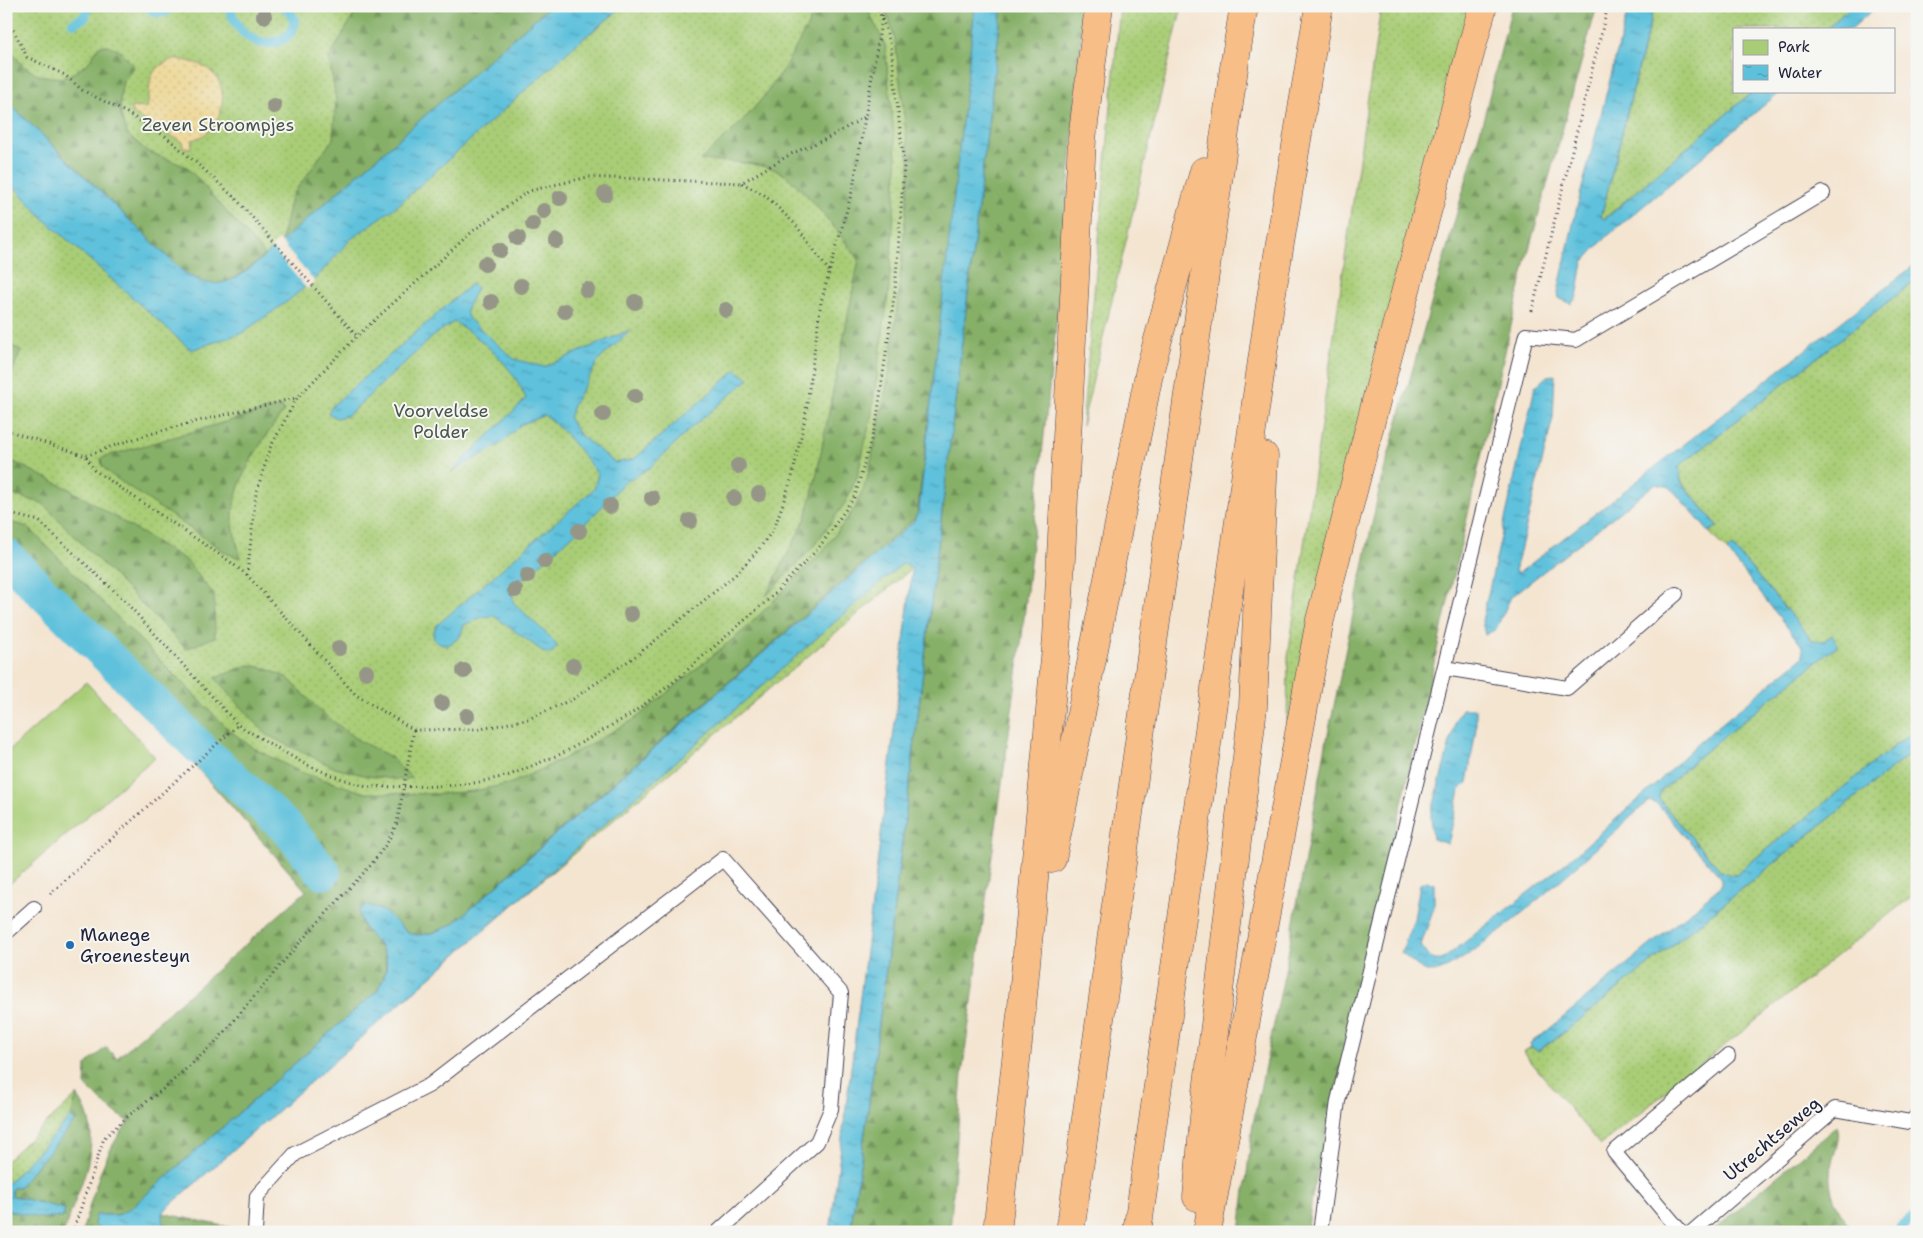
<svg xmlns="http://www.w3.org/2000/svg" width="1923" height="1238" font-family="'Shantell Sans',sans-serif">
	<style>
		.green { fill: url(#green-dots); stroke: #667858 }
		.forest { fill: url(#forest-firs); stroke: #546951 }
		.sand { fill: url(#sand-dots); stroke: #887e6c }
		.pitch { fill: #a9cd76; stroke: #667858 }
		.water { fill: url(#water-ripples); stroke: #40728c }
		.pier { fill: #f4e5d1 }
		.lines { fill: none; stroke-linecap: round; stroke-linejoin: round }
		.stream { stroke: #5ec1dc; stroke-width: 10 }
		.canal { stroke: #5ec1dc; stroke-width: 35 }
		.lane-casing { stroke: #423f52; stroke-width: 16 }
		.highway-casing { stroke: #423f52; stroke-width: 29 }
		.path { stroke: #423f52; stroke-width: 3; stroke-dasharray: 1 4; stroke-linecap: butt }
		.lane { stroke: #fff; stroke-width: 14 }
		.highway { stroke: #f7be88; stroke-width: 28 }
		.tree { fill: #969688 }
		.poi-dot { fill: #1f6fb2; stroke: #f6f6f2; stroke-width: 2 }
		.labels { text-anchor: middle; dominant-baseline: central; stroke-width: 4; stroke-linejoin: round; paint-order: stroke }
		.park-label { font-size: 18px; fill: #4a554d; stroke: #f6f6f2 }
		.poi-label { font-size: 18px; fill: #22223b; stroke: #f6f6f2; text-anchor: start }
		.street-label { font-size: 18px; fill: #22223b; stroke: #f6f6f2 }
	</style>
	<defs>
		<pattern id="green-dots" width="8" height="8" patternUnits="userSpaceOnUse" patternTransform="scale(1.25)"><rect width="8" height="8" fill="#a9cd76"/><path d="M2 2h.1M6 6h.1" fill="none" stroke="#91b067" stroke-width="1.8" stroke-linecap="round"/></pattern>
		<pattern id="forest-firs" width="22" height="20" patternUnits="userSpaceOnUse" patternTransform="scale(1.25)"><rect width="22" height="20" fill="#86b067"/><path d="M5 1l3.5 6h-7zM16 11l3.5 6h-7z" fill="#6d8f56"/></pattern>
		<pattern id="sand-dots" width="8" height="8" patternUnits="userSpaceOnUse" patternTransform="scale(1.25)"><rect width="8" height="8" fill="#eeda9e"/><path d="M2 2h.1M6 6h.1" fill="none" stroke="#ccbb89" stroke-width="1.8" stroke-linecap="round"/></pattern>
		<pattern id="water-ripples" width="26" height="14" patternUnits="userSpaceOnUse" patternTransform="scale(1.25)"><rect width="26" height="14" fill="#5ec1dc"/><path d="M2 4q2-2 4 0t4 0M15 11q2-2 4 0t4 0" fill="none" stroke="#4d9cb4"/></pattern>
	</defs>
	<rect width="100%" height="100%" fill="#f6f6f2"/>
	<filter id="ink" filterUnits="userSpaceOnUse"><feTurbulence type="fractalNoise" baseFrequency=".02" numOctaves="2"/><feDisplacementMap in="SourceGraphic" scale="10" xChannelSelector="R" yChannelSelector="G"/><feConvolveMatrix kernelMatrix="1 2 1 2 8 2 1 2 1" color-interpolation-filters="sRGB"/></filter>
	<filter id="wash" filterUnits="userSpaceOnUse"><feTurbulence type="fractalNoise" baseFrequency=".0096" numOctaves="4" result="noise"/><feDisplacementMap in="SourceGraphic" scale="20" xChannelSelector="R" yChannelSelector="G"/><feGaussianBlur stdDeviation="1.12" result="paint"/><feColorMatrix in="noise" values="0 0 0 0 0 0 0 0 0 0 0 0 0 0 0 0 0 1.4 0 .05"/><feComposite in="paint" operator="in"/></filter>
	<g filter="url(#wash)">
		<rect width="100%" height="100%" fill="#f4e5d1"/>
		<g class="green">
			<path d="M6,6H1018L954,533L520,899L404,1000L203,774L42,606L6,574Z"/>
			<path d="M1120,6H1182L1082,426Z"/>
			<path d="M1381,6H1472L1287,724L1288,657Z"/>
			<path d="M1654,6H1852L1826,29H1734V91H1753L1604,219L1601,217Z"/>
			<path d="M1917,279V728L1736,874L1730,875L1721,871L1661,802L1659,797L1661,791L1697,758L1838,645L1812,640L1733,547L1727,551L1709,532L1718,526L1681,481L1679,466Z"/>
			<path d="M1917,748V892L1600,1145L1523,1052L1531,1047L1538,1051L1556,1039Z"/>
			<path d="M77,1095L71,1117L6,1185V1161Z"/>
		</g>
		<g class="forest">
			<path d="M359,6H550L281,242L291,197L333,139L336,100L329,58Z"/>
			<path d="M818,6H866L885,45L897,167L889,289L871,418L857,477L845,503L814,546L766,596L806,518L816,478L859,259C842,238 799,179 776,170C753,161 725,162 700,160C721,142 742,123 760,101C783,74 801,38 818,6Z"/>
			<path d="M882,6H975L956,198L917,516L453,924C413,944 408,935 378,908L360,923C382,947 395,958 378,990L131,1208L118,1215H97L94,1225L104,1232H82C94,1193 102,1153 129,1122L106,1106L85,1085L86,1065L106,1047L117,1058L306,891C211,783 113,670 6,574V521L28,527L228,729L253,748L300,772L365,793L440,794L474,791L512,783L565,758L635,719L744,630L822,552L855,508L867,480L890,370L899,291L910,166L895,40L889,19Z"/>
			<path d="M1002,6H1084L1058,308L1021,645L962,1074L950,1232H850L867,1118L913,756Z"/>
			<path d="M1512,6H1597L1526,260L1313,1192L1307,1232H1240L1253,1123L1284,976L1326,744L1381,481L1484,117Z"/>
			<path d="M6,33L12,52L23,66L38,75L61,78L74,73L89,62L99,46C115,42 124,55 134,66L123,81L120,98L121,116L128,135L147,151L187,167L265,255C234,281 216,298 179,268L6,100Z"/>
			<path d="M6,342L21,351L6,386Z"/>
			<path d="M281,406L284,411C261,442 231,483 233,523C234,535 238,547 241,558L228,554L110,474L102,466L101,458Z"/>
			<path d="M6,458L69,489L187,561L214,595L215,637L186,649L42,503L6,493Z"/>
			<path d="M249,665L265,668L288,678L320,711L356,739L391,757L412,778L401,780L367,776L335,768L267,735L215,678Z"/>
			<path d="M77,1095C109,1139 78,1186 64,1232H6V1210L52,1219L65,1209L13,1196L11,1191L14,1187H19L74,1121L71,1117Z"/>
			<path d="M1837,1126C1842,1139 1833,1154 1831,1167C1826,1191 1840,1213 1853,1232H1711Z"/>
			<path d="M162,1213L233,1228V1232H190L173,1230L163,1224Z"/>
		</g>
		<path class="sand" d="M172,59C187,60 207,63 217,78C231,100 217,135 192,140L191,148L183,147L182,142L132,113L131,107L147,108C153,80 143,74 172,59Z"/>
		<path class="pitch" d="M86,682L155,757L6,887V753Z"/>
		<g class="water">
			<path d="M550,6H624L580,41L397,206L351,239L315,279L288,301L242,333L191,350L44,219L6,178V100L179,268C222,304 247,270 281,242Z"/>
			<path d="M975,6H1002L913,756L867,1118L850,1232H830L892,748L912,571L907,564H902L876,586L167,1208L162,1214L163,1224L173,1230L190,1232H104L94,1225L96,1215H118L131,1208L378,990C404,941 362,946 359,911L367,905C409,914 393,954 453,924L914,521L919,509Z"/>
			<path d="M1629,6H1654L1601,217L1605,219L1753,91H1781L1604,239L1583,262L1577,297L1571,304L1559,298L1558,292L1576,211Z"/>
			<path d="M1852,6H1877L1851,29H1826Z"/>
			<path d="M1917,263V279L1679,466L1681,482L1718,526L1709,532L1670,487L1655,484L1511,597L1496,629L1485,635L1482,621L1535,387L1547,376L1555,375L1553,418L1515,571L1519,573Z"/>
			<path d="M471,284L477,288L466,310L468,318L514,359L544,367L632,329L599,360L573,405L569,419L579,434L615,463L634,459L736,370L749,379L692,427L651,467L623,483L607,502L573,535L516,585L513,592V602L552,639L557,646L551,654L545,653L494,616L482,617L464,625L460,637L447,646L434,640L433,634L436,626L594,489L598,474L566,434L545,415L520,425L501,444L451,472L526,399C514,367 483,339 454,322L437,333L347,416L336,418L328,413L333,405Z"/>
			<path d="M1732,546L1812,640L1824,641L1832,635L1838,645L1697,758L1661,791L1659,797L1661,802L1721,871L1730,875L1736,874L1917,728V748L1572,1026L1538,1051L1531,1047L1530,1043L1542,1035L1721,886V879L1717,873L1657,804L1649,801C1614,831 1468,970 1433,972C1421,972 1411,960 1401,953L1414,919L1420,884L1427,881L1434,884V907L1421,945C1426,955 1430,962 1442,960L1562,866L1654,786L1699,742L1803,657L1802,646L1727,551Z"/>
			<path d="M1462,709H1476V729L1467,783L1460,790L1448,844L1433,839L1431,816L1456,719Z"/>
			<path d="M71,1117L75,1121C57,1144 37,1164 19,1187H14L11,1191L13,1196L65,1209L63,1217L40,1218L6,1210V1185Z"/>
		</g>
		<path class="pier" d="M279,240L315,282L307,289L271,247Z"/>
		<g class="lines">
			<g class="stream">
				<path d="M148,6L154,12H165L170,6"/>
				<path d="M229,6C237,35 263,56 290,34L295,22L290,12L284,6"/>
				<path d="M73,23L85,17L87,6"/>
				<path d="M1896,1232L1917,1214"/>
			</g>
			<g class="canal">
				<path d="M6,556L200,748"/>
				<path d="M213,760L288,829L323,872"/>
			</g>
		</g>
	</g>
	<g filter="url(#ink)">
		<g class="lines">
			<g class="lane-casing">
				<g id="lane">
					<path d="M1445,668L1567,688L1676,594"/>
					<path d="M6,933L34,908"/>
					<path d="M255,1232L257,1196L295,1154L430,1085L723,859L841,993L831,1109L817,1142L718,1232"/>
					<path d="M1320,1232L1338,1101L1526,335L1576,340L1823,193"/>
					<path d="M1681,1232L1614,1152L1728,1056"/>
					<path d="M1692,1232L1835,1109L1910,1122L1917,1116"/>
				</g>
			</g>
			<g class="highway-casing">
				<g id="highway">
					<path d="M1052,859L1150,369L1204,171"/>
					<path d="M1197,1197L1204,1117L1253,707L1264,456"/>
					<path d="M997,1232L1022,1006L1057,637L1082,139L1099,6"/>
					<path d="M1070,1232L1235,61L1244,6"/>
					<path d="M1137,1232L1271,298L1319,6"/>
					<path d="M1207,1232L1320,620L1382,378L1483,6"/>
				</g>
			</g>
			<g class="path">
				<path d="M6,23L14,31L27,57L65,75L82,90L127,113L165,136L208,173L237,200L357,336"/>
				<path d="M742,183L766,196L796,225L829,271"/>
				<path d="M1532,311L1608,6"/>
				<path d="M6,430L86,456L94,470L229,561L247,575L356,695L414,730L481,729L528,719L573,699L640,653L735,575L759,549L774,529L792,477L805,418L821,302L853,188L884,6"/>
				<path d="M86,456C153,429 226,415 296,398"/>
				<path d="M6,513L39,521L123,599L238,725L303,763L331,775L366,787L444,786L475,783L510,775L563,753L630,715L670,685L769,599L818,549L855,496L877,419L884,367L895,291L904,166L891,46L882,18L876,6"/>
				<path d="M247,575L256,494L270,448L297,398L357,336L473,231L529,191L588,177L741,183L791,154L826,139L865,117"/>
				<path d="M50,894L238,725"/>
				<path d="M73,1232L104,1138L128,1116L167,1086L216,1042L300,942L371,865L387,843L397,823L414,730"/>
			</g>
			<use href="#lane" class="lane"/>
			<use href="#highway" class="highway"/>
		</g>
		<g class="tree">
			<circle cx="264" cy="16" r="8"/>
			<circle cx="274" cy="106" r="8"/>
			<circle cx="605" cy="194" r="8"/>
			<circle cx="560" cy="198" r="8"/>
			<circle cx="544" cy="211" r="8"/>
			<circle cx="533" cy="224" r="8"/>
			<circle cx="518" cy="238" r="8"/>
			<circle cx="557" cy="241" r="8"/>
			<circle cx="500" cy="250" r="8"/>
			<circle cx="485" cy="264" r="8"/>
			<circle cx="521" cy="286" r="8"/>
			<circle cx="587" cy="290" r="8"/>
			<circle cx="491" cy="302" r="8"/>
			<circle cx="635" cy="302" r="8"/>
			<circle cx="726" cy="310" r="8"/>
			<circle cx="565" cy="311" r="8"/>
			<circle cx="635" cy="396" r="8"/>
			<circle cx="603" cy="414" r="8"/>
			<circle cx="738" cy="466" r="8"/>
			<circle cx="759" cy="494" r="8"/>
			<circle cx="652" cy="498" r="8"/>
			<circle cx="734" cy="498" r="8"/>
			<circle cx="610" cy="506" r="8"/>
			<circle cx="690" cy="521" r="8"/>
			<circle cx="579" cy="531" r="8"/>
			<circle cx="545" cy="561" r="8"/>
			<circle cx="527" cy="576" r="8"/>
			<circle cx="515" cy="590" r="8"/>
			<circle cx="631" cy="614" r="8"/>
			<circle cx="339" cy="648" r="8"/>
			<circle cx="573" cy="666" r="8"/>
			<circle cx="464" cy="671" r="8"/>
			<circle cx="366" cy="672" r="8"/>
			<circle cx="442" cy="703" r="8"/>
			<circle cx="467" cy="716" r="8"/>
		</g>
	</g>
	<circle class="poi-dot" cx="70" cy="945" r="5"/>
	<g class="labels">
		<g class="park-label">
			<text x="218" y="125">Zeven Stroompjes</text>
			<text x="441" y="411">Voorveldse<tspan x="441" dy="21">Polder</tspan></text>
		</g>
		<g class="poi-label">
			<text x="80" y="935">Manege<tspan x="80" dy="21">Groenesteyn</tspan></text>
		</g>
		<g class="street-label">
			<text transform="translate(1772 1139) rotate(-40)">Utrechtseweg</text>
		</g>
	</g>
	<rect width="1923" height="1238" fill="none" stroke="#f6f6f2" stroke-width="25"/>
	<rect x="1733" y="28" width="162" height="65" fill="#f6f6f2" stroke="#a1a1a9"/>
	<rect x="1743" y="40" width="25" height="15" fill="#a9cd76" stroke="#a1a1a9"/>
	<text x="1778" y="52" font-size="15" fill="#22223b">Park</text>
	<rect x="1743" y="65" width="25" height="15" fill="url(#water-ripples)" stroke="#a1a1a9"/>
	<text x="1778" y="78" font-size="15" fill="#22223b">Water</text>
</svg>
